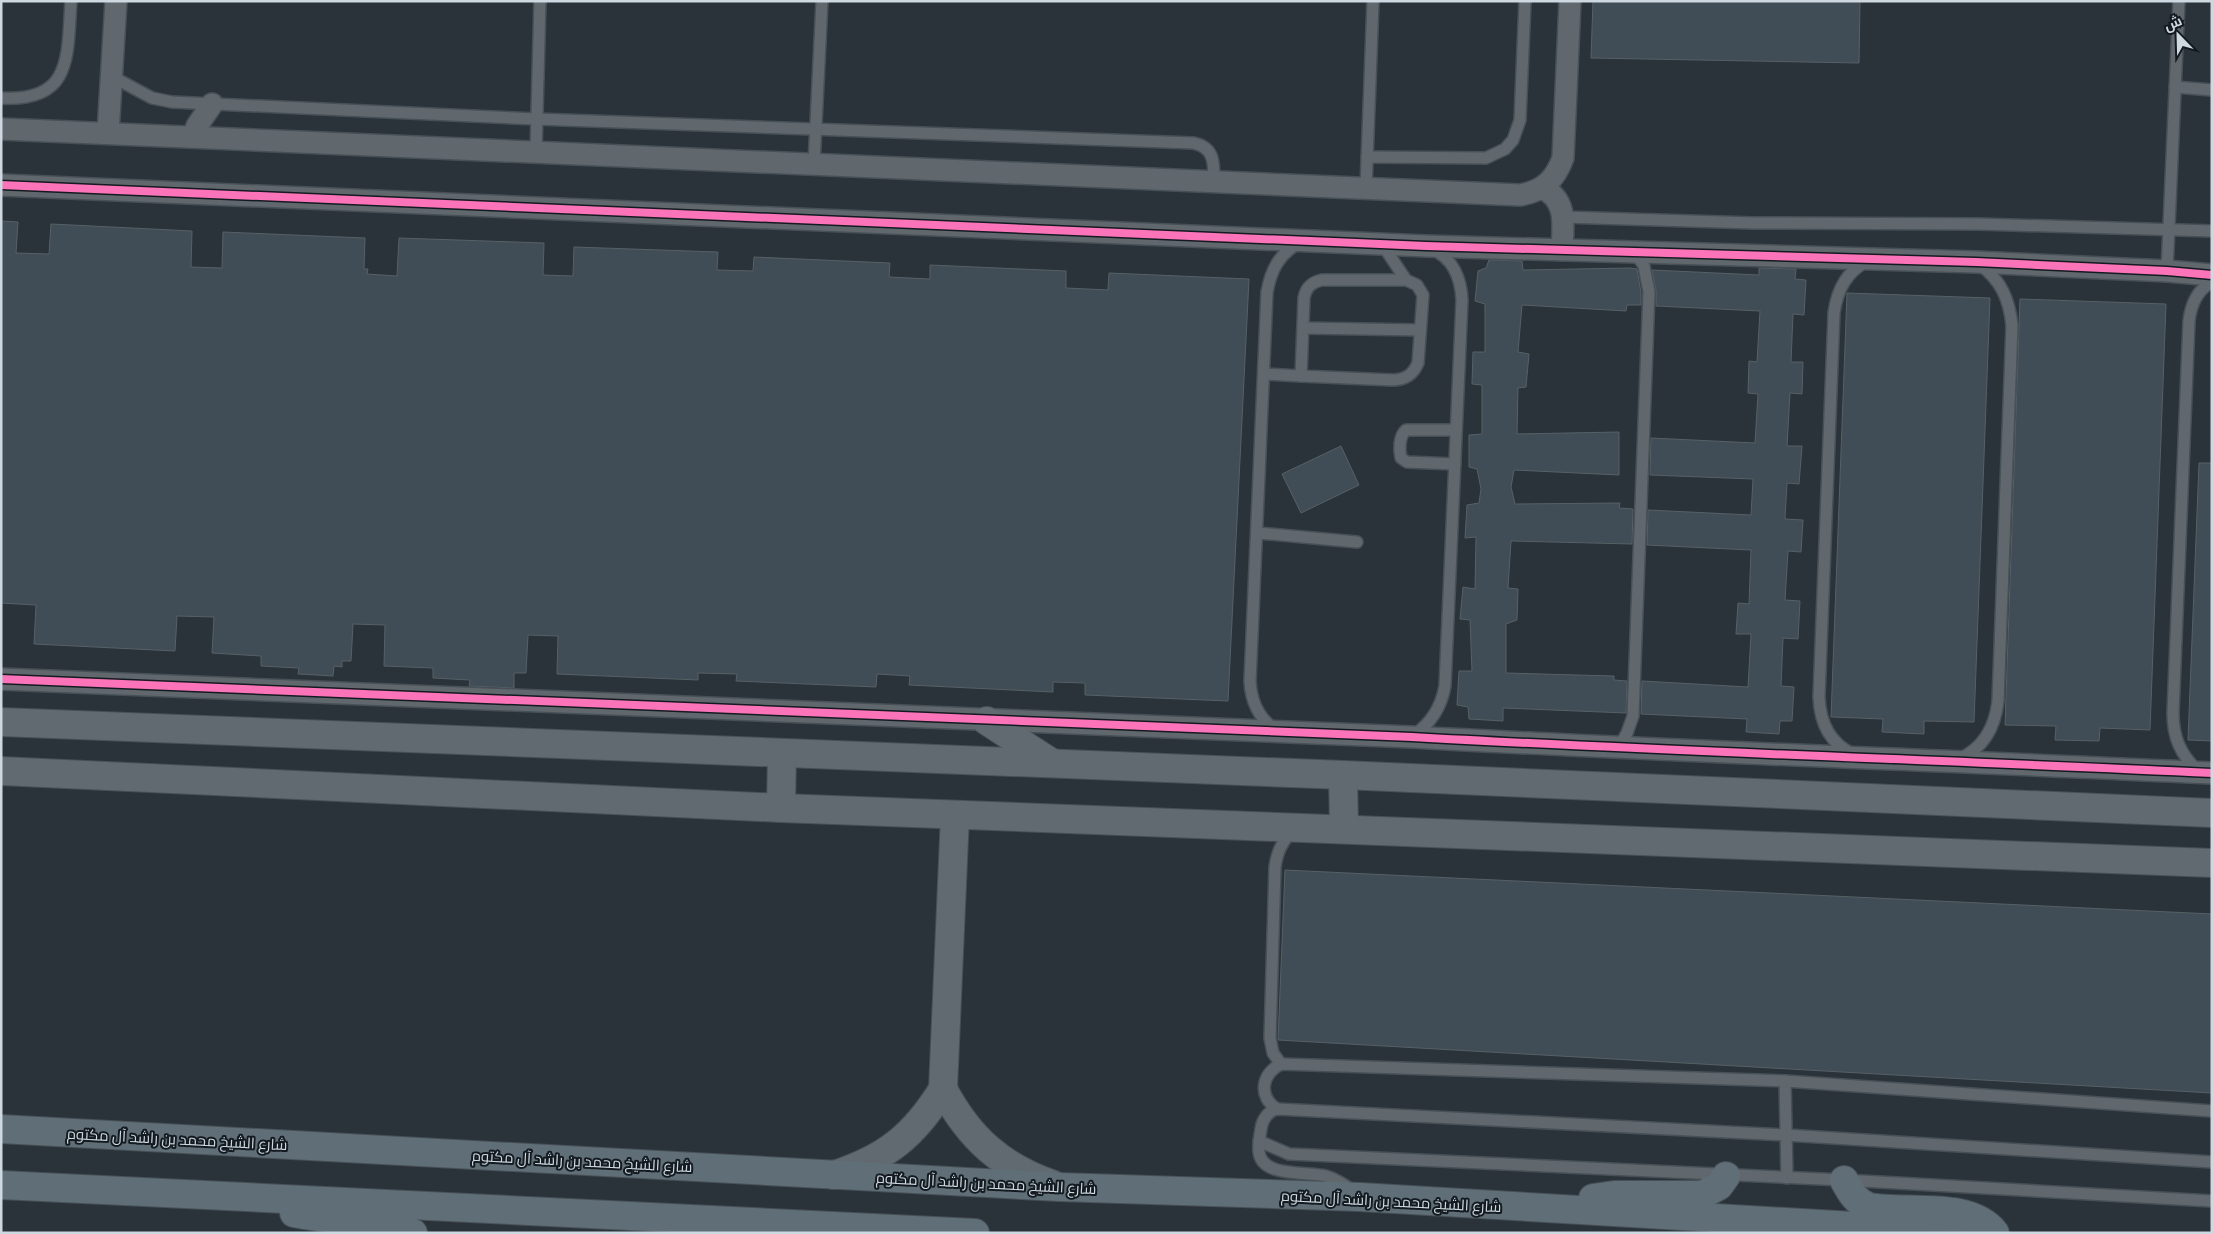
<svg xmlns="http://www.w3.org/2000/svg" width="2213" height="1234" font-family="'IBM Plex Sans',Cairo,sans-serif">
	<style>
		.building { fill: #404d56; stroke: #576065 }
		.lines { fill: none; stroke-linecap: round; stroke-linejoin: round }
		.lane-casing { stroke: #475056; stroke-width: 14 }
		.street-casing { stroke: #475056; stroke-width: 24 }
		.secondary-casing { stroke: #475056; stroke-width: 30 }
		.highway-casing { stroke: #475056; stroke-width: 30 }
		.lane { stroke: #60686d; stroke-width: 11 }
		.street { stroke: #60686d; stroke-width: 21 }
		.secondary { stroke: #606a70; stroke-width: 28 }
		.highway { stroke: #5f6e77; stroke-width: 28 }
		.cycleway-casing { stroke: #131b20; stroke-width: 11 }
		.cycleway { stroke: #fb73b8; stroke-width: 8 }
		.labels { text-anchor: middle; dominant-baseline: central; stroke-width: 4; stroke-linejoin: round; paint-order: stroke }
		.street-label { font-size: 15px; fill: #ced8e0; stroke: #131b20 }
	</style>
	<rect width="100%" height="100%" fill="#293339"/>
	<g class="building">
		<path d="M1593,1H1860L1859,63L1591,58Z"/>
		<path d="M1,221L18,222L16,253L49,254L51,224L192,231L191,267L222,268L223,232L365,238L364,269H368L367,274L397,276L399,238L544,243L543,275L573,276L574,247L718,252L717,270L753,271L754,257L890,263L889,277L930,279V265L1066,271V288L1108,290L1109,273L1249,279L1228,701L1085,695V683L1053,682V692L909,685L910,676L877,674L876,687L736,681L737,674L698,673V680L557,674L558,636L528,635L526,673H514V688L469,686L470,680L433,678V668L384,666L385,625L353,624L351,661H342V667L334,666L333,676L298,674L299,668L261,666V656L212,653L214,617L177,616L175,651L34,644L36,605L1,603Z"/>
		<path d="M1489,260L1522,261L1523,270L1630,268L1637,269L1641,293V305H1627L1626,311L1522,305L1518,352L1529,354L1526,387L1518,388L1517,434L1619,432V475L1514,470L1511,487L1515,504L1620,503L1619,508L1633,509L1632,544L1511,541L1508,588L1518,589L1517,620L1506,624V673L1614,676V680L1627,681L1626,713L1503,708V721L1469,719L1468,707L1457,705L1459,671H1472L1470,620L1460,619L1463,587L1475,589L1476,537L1465,538L1467,505L1479,503L1481,489L1477,469L1469,467V435L1482,434V385L1472,384L1473,352H1485V304L1475,301L1478,271L1486,268Z"/>
		<path d="M1759,268L1796,269L1795,279L1806,280L1804,315L1793,314L1791,362H1803L1802,394L1790,393L1787,446H1802L1799,484L1787,483L1785,519L1803,520L1801,552L1788,551L1785,600L1800,601L1798,639L1783,638L1781,686L1794,687L1792,721H1780L1779,734L1746,732L1747,719L1641,714L1642,681L1748,687L1751,634H1736L1738,603L1749,604L1751,550L1647,545L1648,510L1751,515L1753,479L1650,475L1651,438L1755,443L1758,394L1748,393L1749,361L1757,362L1760,311L1656,306V291L1652,270L1759,275Z"/>
		<path d="M1847,293L1990,298L1974,722L1924,721V734L1882,732L1883,719L1831,717Z"/>
		<path d="M2020,299L2166,304L2150,730L2100,728L2099,741L2055,740L2056,726L2005,725Z"/>
		<path d="M1341,446L1359,485L1301,513L1282,474Z"/>
		<path d="M2199,463H2212V741L2188,740Z"/>
		<path d="M1285,870L2212,914V1093L1278,1040Z"/>
	</g>
	<g class="lines">
		<g class="lane-casing">
			<g id="lane">
				<path d="M113,77L152,98L172,102L536,119L1193,143C1215,147 1214,164 1214,182"/>
				<path d="M2175,87L2212,90"/>
				<path d="M1,98C73,102 67,56 71,1"/>
				<path d="M536,151L540,1"/>
				<path d="M1367,157L1486,158L1505,149L1513,140L1520,120L1525,1"/>
				<path d="M814,164L822,1"/>
				<path d="M1366,188L1373,1"/>
				<path d="M1563,217L1753,223L1979,224L2212,231"/>
				<path d="M1382,244L1406,280L1417,285L1423,295L1418,363C1413,375 1405,380 1392,380L1301,376L1304,298C1306,287 1312,282 1322,280H1406"/>
				<path d="M2167,271L2179,1"/>
				<path d="M1303,328L1420,330"/>
				<path d="M1264,374L1301,376"/>
				<path d="M1455,464L1407,462L1401,458C1399,450 1399,436 1406,430H1456"/>
				<path d="M1258,533L1357,542"/>
				<path d="M1274,729C1258,717 1251,701 1250,681L1267,292C1271,270 1279,254 1299,243"/>
				<path d="M1412,737C1431,723 1441,708 1445,686L1462,300C1461,279 1453,258 1432,249"/>
				<path d="M1618,749L1627,733L1633,716L1649,292L1644,266L1635,252"/>
				<path d="M1853,754C1829,743 1820,722 1819,697L1834,313C1837,291 1846,272 1866,262"/>
				<path d="M1959,759C1984,748 1995,727 1998,701L2012,325C2009,299 2001,280 1980,265"/>
				<path d="M2198,771C2180,754 2173,737 2173,713L2189,321C2191,304 2197,290 2212,282"/>
				<path d="M1281,1064L1273,1053L1270,1038L1275,867C1277,852 1282,840 1294,830"/>
				<path d="M1785,1081L1787,1178"/>
				<path d="M1277,1109C1258,1097 1261,1074 1281,1064L1785,1081L2212,1111"/>
				<path d="M1259,1141L1289,1154L1844,1180L2212,1201"/>
				<path d="M1353,1191C1345,1185 1336,1179 1326,1176C1307,1171 1262,1178 1259,1152C1258,1145 1260,1136 1261,1129C1262,1120 1268,1111 1277,1109L1786,1135L2212,1162"/>
			</g>
		</g>
		<g class="street-casing">
			<g id="street">
				<path d="M1,129L1520,195C1543,191 1555,180 1563,158L1570,1"/>
				<path d="M108,133L116,1"/>
				<path d="M193,137L197,126L212,104"/>
				<path d="M1,185L1426,246L1976,262L2167,271L2212,275"/>
				<path d="M1542,188C1568,200 1563,225 1562,250"/>
				<path d="M1,679L1412,737C1678,752 1945,760 2212,773"/>
			</g>
		</g>
		<g class="secondary-casing">
			<g id="secondary">
				<path d="M987,721L1052,763"/>
				<path d="M1,722L1343,775L2212,813"/>
				<path d="M1,771L781,808L2212,863"/>
				<path d="M1343,775L1344,829"/>
				<path d="M781,808L782,753"/>
				<path d="M943,1089C969,1138 1001,1167 1054,1185"/>
				<path d="M834,1175C886,1158 914,1136 943,1089L955,815"/>
			</g>
		</g>
		<g class="highway-casing">
			<g id="highway">
				<path d="M1,1129L1059,1187L1360,1197L1971,1233"/>
				<path d="M1844,1180C1851,1193 1855,1201 1869,1207C1906,1214 1970,1200 1995,1233"/>
				<path d="M1,1185L975,1233"/>
				<path d="M1593,1198L1614,1195H1702L1719,1186L1726,1176"/>
				<path d="M294,1213C332,1221 377,1220 413,1233"/>
			</g>
		</g>
		<use href="#lane" class="lane"/>
		<use href="#street" class="street"/>
		<use href="#secondary" class="secondary"/>
		<use href="#highway" class="highway"/>
		<g class="cycleway-casing">
			<g id="cycleway">
				<path d="M1,185L1426,246L1976,262L2167,271L2212,275"/>
				<path d="M1,679L1412,737C1678,752 1945,760 2212,773"/>
			</g>
		</g>
		<use href="#cycleway" class="cycleway"/>
	</g>
	<g class="labels">
		<g class="street-label">
			<text transform="translate(177 1139) rotate(3)">شارع الشيخ محمد بن راشد آل مكتوم</text>
			<text transform="translate(582 1161) rotate(3)">شارع الشيخ محمد بن راشد آل مكتوم</text>
			<text transform="translate(986 1183) rotate(3)">شارع الشيخ محمد بن راشد آل مكتوم</text>
			<text transform="translate(1391 1201) rotate(3)">شارع الشيخ محمد بن راشد آل مكتوم</text>
		</g>
	</g>
	<rect width="2213" height="1234" fill="none" stroke="#ced8e0" stroke-width="5"/>
	<g transform="translate(2178 35) rotate(337)" stroke="#131b20" stroke-width="4" paint-order="stroke">
	<path d="M0-4L9 19L0 12L-9 19Z" fill="#ced8e0"/>
	<text y="-8" font-size="14" font-weight="bold" text-anchor="middle" fill="#ced8e0">ش</text>
	</g>
</svg>
